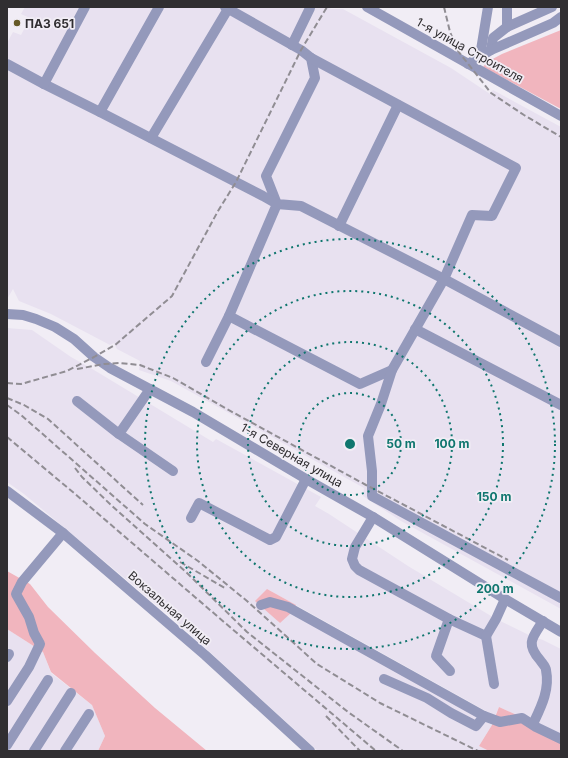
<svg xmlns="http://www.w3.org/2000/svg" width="568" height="758" font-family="Inter,sans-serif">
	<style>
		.built { fill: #e8e1f0 }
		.green { fill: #f1b5be }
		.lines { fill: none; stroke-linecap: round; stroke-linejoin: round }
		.minor { stroke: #9499bb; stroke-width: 10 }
		.rail { stroke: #908d93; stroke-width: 2; stroke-dasharray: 6 3; stroke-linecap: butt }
		.ring { fill: none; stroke: #0f766e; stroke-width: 2; stroke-dasharray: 2 4 }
		.poi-dot { fill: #665a27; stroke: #f1edf5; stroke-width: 1.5 }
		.labels { text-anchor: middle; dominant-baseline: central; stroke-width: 3.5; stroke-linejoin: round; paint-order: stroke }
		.poi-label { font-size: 12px; font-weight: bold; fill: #302e31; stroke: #f1edf5; text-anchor: start }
		.street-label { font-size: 12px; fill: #302e31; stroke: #f1edf5 }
		.centre { fill: #0f766e; stroke: #f1edf5; stroke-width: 2 }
		.ring-label { font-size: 12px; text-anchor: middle; font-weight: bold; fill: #0f766e; stroke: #f1edf5; stroke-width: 3.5; stroke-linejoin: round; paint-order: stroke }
	</style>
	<rect width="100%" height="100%" fill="#f1edf5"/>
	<g class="built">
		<path d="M25,7H327L331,9H343L451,68L490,94L493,90L561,127V609L401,521L363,496L364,488L171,381L139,370L140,361L117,349L114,343L110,345L51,314L19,301L13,289L7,299V43L13,32L21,35L30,18L21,14Z"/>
		<path d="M7,328L32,330L71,357L94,370L213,442L216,439L321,497L315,506L329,514L408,566L496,619L533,637L543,640L561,649V735L499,707L495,716L267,589L279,623L291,613L492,725L479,746L489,751H318L176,621L24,494L7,482Z"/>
		<path d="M7,629L43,652L51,673L92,705L105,736L98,751H7Z"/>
	</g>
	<g class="green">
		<path d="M561,30V109L483,67L487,62L502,54Z"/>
		<path d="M7,571L30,584L48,607L95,653L155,708L207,751H98L105,736L92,705L51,672L43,652L7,629Z"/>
		<path d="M267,589L296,605L291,613L280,623L255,601Z"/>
		<path d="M499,707L561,735V751H489L479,746L492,725Z"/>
	</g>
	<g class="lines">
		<g class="minor">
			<path d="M225,7L301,50L311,58L315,78L266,176L277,204L301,206L444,279L561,342"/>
			<path d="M367,7L561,116"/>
			<path d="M507,27V7"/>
			<path d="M292,45L310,8"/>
			<path d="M491,50L493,38L507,27L552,7"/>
			<path d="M480,56L488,7"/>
			<path d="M7,64L44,84L100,112L263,196L277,204L229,316L206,362"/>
			<path d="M468,64L491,50L553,23L561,17"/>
			<path d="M44,84L85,7"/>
			<path d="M100,112L159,7"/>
			<path d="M151,138L228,9"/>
			<path d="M339,226L398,105"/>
			<path d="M7,314L23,315L36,319L55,327L74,339L94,357L110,368L193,412L306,479L373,517L505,599L561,632"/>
			<path d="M229,316L360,384L392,370L444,279L472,215L492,216L516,168L311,58"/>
			<path d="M415,329L561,405"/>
			<path d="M392,370L381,404L368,436L372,471V496L561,598"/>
			<path d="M150,389L119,434L173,471"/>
			<path d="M77,401L119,434"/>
			<path d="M7,491L63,533L205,655L310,751"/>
			<path d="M373,517L355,547L352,559L355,566L359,570L449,619L486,636L496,619L505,599"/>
			<path d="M191,518L199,503L270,540L276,537L306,479"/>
			<path d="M261,605L270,602L288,607L484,716"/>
			<path d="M449,619L436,656L450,671"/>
			<path d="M486,636L494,684"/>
			<path d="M7,657L9,654"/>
			<path d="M384,679L427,698L451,713L476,726L484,716L500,722L522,718L536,727L561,739"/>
			<path d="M7,701L29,667L40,644L34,633L29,617L16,594L22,582L63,533"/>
			<path d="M533,724C541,707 550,690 546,670C546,667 542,663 540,660C525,643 533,637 543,621"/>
			<path d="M7,745L48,680"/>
			<path d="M34,751L71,693"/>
			<path d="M65,751L89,714"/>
		</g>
		<g class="rail">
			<path d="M444,7L450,32L458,51L491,93L524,115L561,137"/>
			<path d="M77,369L104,364L120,363L140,365L173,378L225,408L366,485L372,488L508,560"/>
			<path d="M7,383L21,384L67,371L94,357L115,345L172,296L218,211L236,182L301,50L327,7"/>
			<path d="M7,398L24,405L48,419L143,505"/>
			<path d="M7,405L21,415L95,480L145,524L198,561L247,601L317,664L380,703L478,751"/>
			<path d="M7,437L74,493L224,622L376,751"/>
			<path d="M75,468L82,477L112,506L186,572L247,632L348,712L403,751"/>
			<path d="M180,562L225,588"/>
			<path d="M326,716L360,751"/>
		</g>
	</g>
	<g class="ring">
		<circle cx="350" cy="444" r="51"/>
		<circle cx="350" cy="444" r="102"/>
		<circle cx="350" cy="444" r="153"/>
		<circle cx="350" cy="444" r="205"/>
	</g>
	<circle class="poi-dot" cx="17" cy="23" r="4"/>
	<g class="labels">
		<g class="poi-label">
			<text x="25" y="23">ПАЗ 651</text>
		</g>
		<g class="street-label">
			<text transform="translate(470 50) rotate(29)">1-я улица Строителя</text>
			<text transform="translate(292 455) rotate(30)">1-я Северная улица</text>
			<text transform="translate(170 608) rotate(41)">Вокзальная улица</text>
		</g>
	</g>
	<circle cx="350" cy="444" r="6" class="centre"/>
	<g class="ring-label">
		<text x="401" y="448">50 m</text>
		<text x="452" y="448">100 m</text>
		<text x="494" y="501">150 m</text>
		<text x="495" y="593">200 m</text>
	</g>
	<rect width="568" height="758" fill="none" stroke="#302e31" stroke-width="16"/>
</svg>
